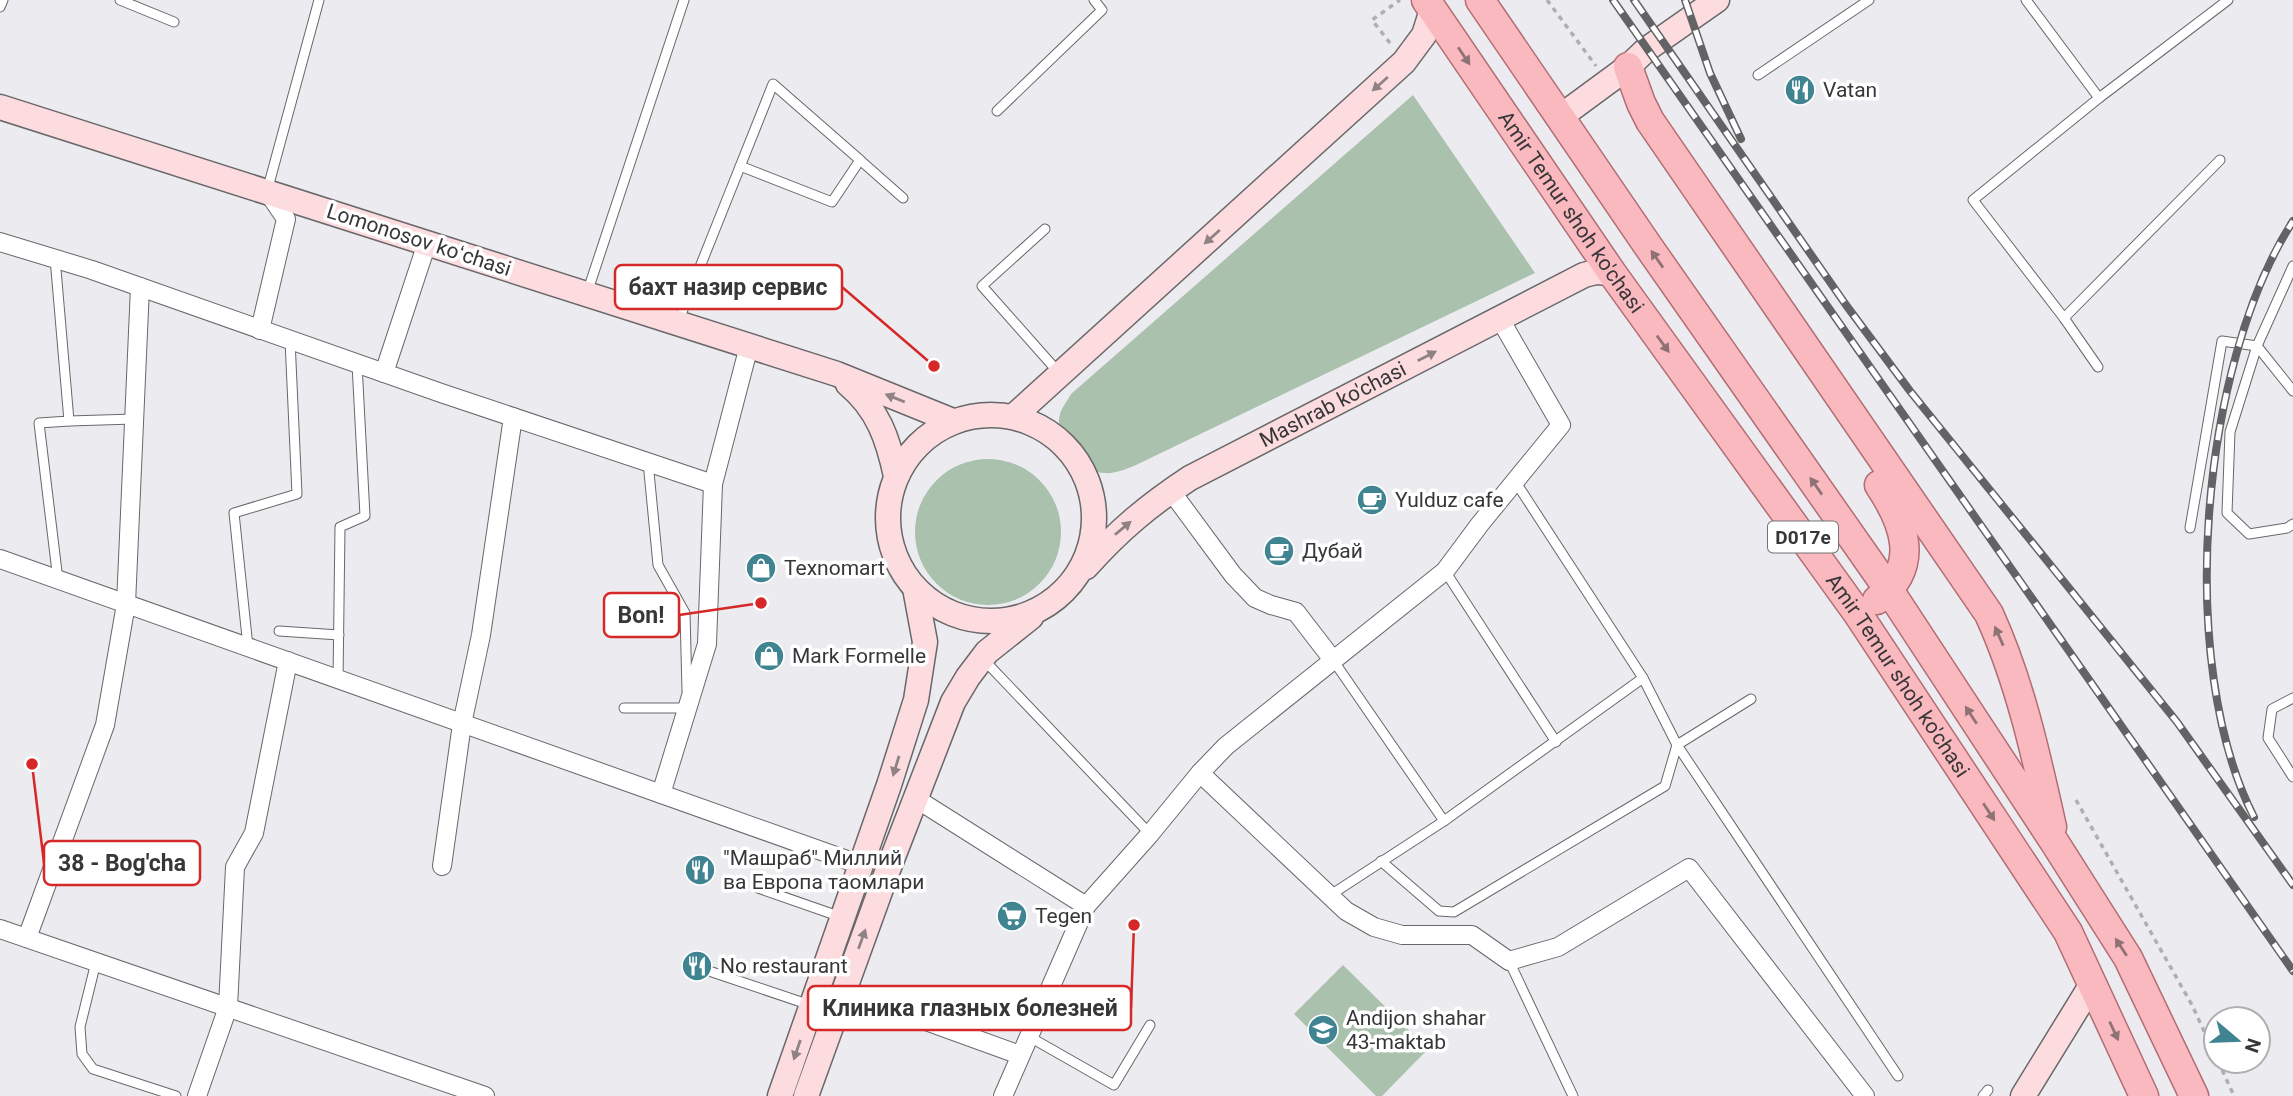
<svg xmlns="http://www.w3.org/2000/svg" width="2293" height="1096" font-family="Roboto,sans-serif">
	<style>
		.green { fill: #a9c1ad }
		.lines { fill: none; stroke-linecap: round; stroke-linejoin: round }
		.lane-casing { stroke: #68676a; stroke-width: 11 }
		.street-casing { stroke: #68676a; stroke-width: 20 }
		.secondary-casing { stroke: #68676a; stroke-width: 27 }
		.primary-casing { stroke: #b26d74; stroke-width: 31 }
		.path { stroke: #afafb3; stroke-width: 3.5; stroke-dasharray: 5 5; stroke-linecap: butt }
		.lane { stroke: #fff; stroke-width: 9 }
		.street { stroke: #fff; stroke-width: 18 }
		.secondary { stroke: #fcdcdf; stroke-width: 24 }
		.primary { stroke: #f9b9bf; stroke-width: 28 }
		.rail-casing { stroke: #636365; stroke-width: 8 }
		.rail { stroke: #fff; stroke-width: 5; stroke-dasharray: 16; stroke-linecap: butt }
		.oneway { fill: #8e7275 }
		.oneway2 { fill: #908184 }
		.labels { text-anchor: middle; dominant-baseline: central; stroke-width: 7; stroke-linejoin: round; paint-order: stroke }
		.shield { fill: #fff; stroke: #737374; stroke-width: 2 }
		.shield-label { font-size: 19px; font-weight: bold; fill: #373739 }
		.poi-label { font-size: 21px; fill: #373739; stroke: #fff; text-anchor: start }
		.street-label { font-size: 21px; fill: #373739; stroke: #fff }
		.leader { fill: none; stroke: #d62828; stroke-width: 2.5 }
		.callout-dot { fill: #d62828; stroke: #fff; stroke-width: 2.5 }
		.callout { fill: #fff; stroke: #d62828; stroke-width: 2.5 }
		.callout-label { font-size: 23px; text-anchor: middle; font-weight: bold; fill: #373739 }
	</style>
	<rect width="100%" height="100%" fill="#ececf0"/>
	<g class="green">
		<path d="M1413,95L1535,273L1136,465C1126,469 1115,474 1104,473C1077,472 1053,439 1060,414C1062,407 1068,400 1071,394Z"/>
		<circle cx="988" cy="532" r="73"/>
		<path d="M1343,965L1428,1049L1382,1096H1376L1294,1014Z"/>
	</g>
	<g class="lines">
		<g class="lane-casing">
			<g id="lane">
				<path d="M120,0L174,22"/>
				<path d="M2026,0L2099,98L2228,0"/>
				<path d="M0,7L3,0"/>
				<path d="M1758,75L1869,0"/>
				<path d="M2099,98L1973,200L2064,318L2220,160"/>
				<path d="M997,111L1102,10L1094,0"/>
				<path d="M860,160L903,198"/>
				<path d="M267,191L319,0"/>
				<path d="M1045,229L982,286L1060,374"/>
				<path d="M55,258L69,421L39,423L58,580"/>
				<path d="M2293,266L2257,346L2230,432L2227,513L2249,534L2287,528L2293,524"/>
				<path d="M587,293L684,0"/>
				<path d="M2064,318L2098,367"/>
				<path d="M678,322C710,243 741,163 773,84L860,160L832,202L740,166"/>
				<path d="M69,421L134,419"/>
				<path d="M648,462L658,565L685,613L687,691"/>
				<path d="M2190,528L2222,341L2257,346L2293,391"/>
				<path d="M1445,571L1556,742"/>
				<path d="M279,631L339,635"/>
				<path d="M248,647L234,513L297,494L290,340"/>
				<path d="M984,660L1150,834"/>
				<path d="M1333,660L1444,821"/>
				<path d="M1643,678L1677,745L1898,1076"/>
				<path d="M338,680L340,527L365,516L357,364"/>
				<path d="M2293,698L2272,709L2268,738L2293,777"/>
				<path d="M624,708H687"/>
				<path d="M1381,861L1439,911L1454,912L1665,786L1677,745L1751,699"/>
				<path d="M758,888L841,917"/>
				<path d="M1329,896L1444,821L1643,678L1515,481"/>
				<path d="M1509,961L1573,1096"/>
				<path d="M96,962L80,1027L82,1054L93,1069L176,1096"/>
				<path d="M712,972L810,1005"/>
				<path d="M1028,1036L1114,1085L1150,1025"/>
				<path d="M1983,1096L1988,1090"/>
			</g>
		</g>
		<g class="street-casing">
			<g id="street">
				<path d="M0,242L92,270L441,393L713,484L749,346"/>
				<path d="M260,330L286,219L267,191"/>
				<path d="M384,373L427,243"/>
				<path d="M1171,491L1233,575L1255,598L1271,605L1296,612L1333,660"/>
				<path d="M0,559L861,865"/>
				<path d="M1200,773L1226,746L1445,571L1480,524L1561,425L1500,319"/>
				<path d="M661,794L707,644L713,484"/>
				<path d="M915,798L1086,906L1003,1096"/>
				<path d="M442,866L462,724L481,635L513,417"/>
				<path d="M1086,906L1150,834L1200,773L1346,911L1374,927L1402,935H1472L1509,961L1558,947L1689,868L1865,1096"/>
				<path d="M0,929L485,1096"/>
				<path d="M27,938L105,725L126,604L140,287"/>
				<path d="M843,991L1020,1055"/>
				<path d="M197,1096L228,1007L235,867L254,833L288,661"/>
			</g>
		</g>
		<g class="secondary-casing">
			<g id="secondary">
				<path d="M0,107L837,374L953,421"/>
				<path d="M1560,117L1628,67L1647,49L1717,0"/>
				<path d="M848,384C878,409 888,439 896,476"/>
				<circle cx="991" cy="518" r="103"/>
				<path d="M1014,416L1404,62L1424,35L1432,10"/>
				<path id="s1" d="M1086,567C1119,530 1149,505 1190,478L1584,275L1596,272L1612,273"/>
				<path d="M780,1096L889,785L916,700L925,642L915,588"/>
				<path d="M806,1096L886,875L953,702L968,677L987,652L1031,617"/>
				<path d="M2023,1096L2092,984"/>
			</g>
		</g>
		<g class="primary-casing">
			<g id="primary">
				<path id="s2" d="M1426,0L1612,273L1858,614L2068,932L2144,1096"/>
				<path d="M1480,0L1648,246L1889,590L2055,843L2128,958L2194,1096"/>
				<path d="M1628,67L1641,103L1650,121L1989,614C2020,682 2036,755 2052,827"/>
				<path d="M1877,600C1921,566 1905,524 1879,485"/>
			</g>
		</g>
		<g class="path">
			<path d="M1547,0L1596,66"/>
			<path d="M1390,43L1372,20L1400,0"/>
			<path d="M2076,800L2192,1005L2216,1057"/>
			<path d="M2218,1061L2234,1096"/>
		</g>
		<use href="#lane" class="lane"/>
		<use href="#street" class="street"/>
		<use href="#secondary" class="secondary"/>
		<use href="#primary" class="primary"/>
		<g class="rail-casing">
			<g id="rail">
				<path d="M1613,0L2293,971"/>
				<path d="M1634,0L1846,305L1910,391L2177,722L2293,885"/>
				<path d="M1685,0L1710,73L1741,139"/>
				<path d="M2254,817C2175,663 2200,365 2293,221"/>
			</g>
		</g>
		<use href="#rail" class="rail"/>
	</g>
	<defs><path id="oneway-solid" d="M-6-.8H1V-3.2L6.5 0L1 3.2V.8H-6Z" transform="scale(1.75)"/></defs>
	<g class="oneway">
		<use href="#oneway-solid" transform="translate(1464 56) rotate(56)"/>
		<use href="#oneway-solid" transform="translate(1657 259) rotate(-125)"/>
		<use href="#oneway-solid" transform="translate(1663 344) rotate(54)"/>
		<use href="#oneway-solid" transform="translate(1816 486) rotate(-125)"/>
		<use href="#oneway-solid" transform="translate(1999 636) rotate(-114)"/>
		<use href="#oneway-solid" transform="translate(1971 715) rotate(-123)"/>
		<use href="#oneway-solid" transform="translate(1989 812) rotate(57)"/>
		<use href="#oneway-solid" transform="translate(2121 947) rotate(-123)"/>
		<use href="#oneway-solid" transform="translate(2114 1031) rotate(65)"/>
	</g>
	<g class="oneway2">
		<use href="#oneway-solid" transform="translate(1380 84) rotate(138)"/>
		<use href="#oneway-solid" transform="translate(1212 237) rotate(138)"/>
		<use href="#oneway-solid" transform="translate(1427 356) rotate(-27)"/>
		<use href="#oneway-solid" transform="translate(895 398) rotate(-158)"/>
		<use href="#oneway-solid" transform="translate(1123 528) rotate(-40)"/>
		<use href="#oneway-solid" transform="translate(896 766) rotate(107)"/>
		<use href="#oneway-solid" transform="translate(862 939) rotate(-70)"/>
		<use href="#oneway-solid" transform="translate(797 1050) rotate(109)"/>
	</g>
	<defs>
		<g id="restaurant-disc" transform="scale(1.575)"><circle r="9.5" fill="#408492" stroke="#fff"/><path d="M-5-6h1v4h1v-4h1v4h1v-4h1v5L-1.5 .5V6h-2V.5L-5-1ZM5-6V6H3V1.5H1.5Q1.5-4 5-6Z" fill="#fff"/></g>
		<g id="cafe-disc" transform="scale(1.575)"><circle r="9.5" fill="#408492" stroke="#fff"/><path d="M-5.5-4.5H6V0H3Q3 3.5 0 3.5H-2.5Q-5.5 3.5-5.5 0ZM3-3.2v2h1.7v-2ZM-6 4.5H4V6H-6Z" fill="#fff"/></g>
		<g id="shop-disc" transform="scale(1.575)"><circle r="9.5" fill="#408492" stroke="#fff"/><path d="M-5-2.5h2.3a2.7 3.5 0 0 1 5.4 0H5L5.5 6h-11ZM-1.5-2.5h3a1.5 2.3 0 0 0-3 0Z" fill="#fff"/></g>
		<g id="supermarket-disc" transform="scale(1.575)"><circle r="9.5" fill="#408492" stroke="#fff"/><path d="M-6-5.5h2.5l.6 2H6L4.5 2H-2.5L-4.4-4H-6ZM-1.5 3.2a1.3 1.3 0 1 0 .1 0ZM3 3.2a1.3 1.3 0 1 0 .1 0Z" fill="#fff"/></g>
		<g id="school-disc" transform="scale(1.575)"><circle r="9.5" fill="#408492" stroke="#fff"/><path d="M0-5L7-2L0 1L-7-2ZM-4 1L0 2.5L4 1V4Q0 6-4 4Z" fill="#fff"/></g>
	</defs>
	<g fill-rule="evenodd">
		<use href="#restaurant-disc" x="1800" y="90"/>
		<use href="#cafe-disc" x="1372" y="500"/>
		<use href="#cafe-disc" x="1279" y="551"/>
		<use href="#shop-disc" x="761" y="568"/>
		<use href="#shop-disc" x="769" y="656"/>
		<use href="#restaurant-disc" x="700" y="870"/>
		<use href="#supermarket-disc" x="1012" y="916"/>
		<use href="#restaurant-disc" x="697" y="966"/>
		<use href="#school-disc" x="1323" y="1030"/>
	</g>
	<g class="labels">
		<rect class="shield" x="1768" y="521.5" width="70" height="31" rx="5"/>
		<g class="shield-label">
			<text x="1803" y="537">D017e</text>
		</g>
		<g class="poi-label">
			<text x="1823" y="90">Vatan</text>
			<text x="1395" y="500">Yulduz cafe</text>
			<text x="1302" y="551">Дубай</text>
			<text x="784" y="568">Texnomart</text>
			<text x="792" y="656">Mark Formelle</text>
			<text x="723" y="858">"Машраб" Миллий<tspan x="723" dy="24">ва Европа таомлари</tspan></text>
			<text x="1035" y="916">Tegen</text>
			<text x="720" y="966">No restaurant</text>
			<text x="1346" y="1018">Andijon shahar<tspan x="1346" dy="24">43-maktab</tspan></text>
		</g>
		<g class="street-label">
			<text stroke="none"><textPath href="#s2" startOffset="257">Amir Temur shoh ko'chasi</textPath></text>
			<text transform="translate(419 240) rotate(18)">Lomonosov koʻchasi</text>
			<text stroke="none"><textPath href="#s1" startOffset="298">Mashrab ko'chasi</textPath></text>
			<text stroke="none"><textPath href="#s2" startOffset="824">Amir Temur shoh ko'chasi</textPath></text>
		</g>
	</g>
	<path class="leader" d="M934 366L842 287M761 603L679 615M32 764L44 863M1134 925L1131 1008"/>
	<g class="callout-dot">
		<circle cx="934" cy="366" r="7"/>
		<circle cx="761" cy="603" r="7"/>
		<circle cx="32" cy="764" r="7"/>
		<circle cx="1134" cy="925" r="7"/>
	</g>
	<g class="callout">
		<rect x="615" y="265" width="227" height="44" rx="7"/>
		<rect x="604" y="593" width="75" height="44" rx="7"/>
		<rect x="44" y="841" width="156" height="44" rx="7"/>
		<rect x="808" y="986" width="323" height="44" rx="7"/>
	</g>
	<g class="callout-label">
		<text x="728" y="295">бахт назир сервис</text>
		<text x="641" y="623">Bon!</text>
		<text x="122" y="871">38 - Bog'cha</text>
		<text x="970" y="1016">Клиника глазных болезней</text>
	</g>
	<g transform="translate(2237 1040) rotate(109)"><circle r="33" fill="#ffffff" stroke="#afafb0" stroke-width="2"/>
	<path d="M0-5L12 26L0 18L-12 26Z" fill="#408492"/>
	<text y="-10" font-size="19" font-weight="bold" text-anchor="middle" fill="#373739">N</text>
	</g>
</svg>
